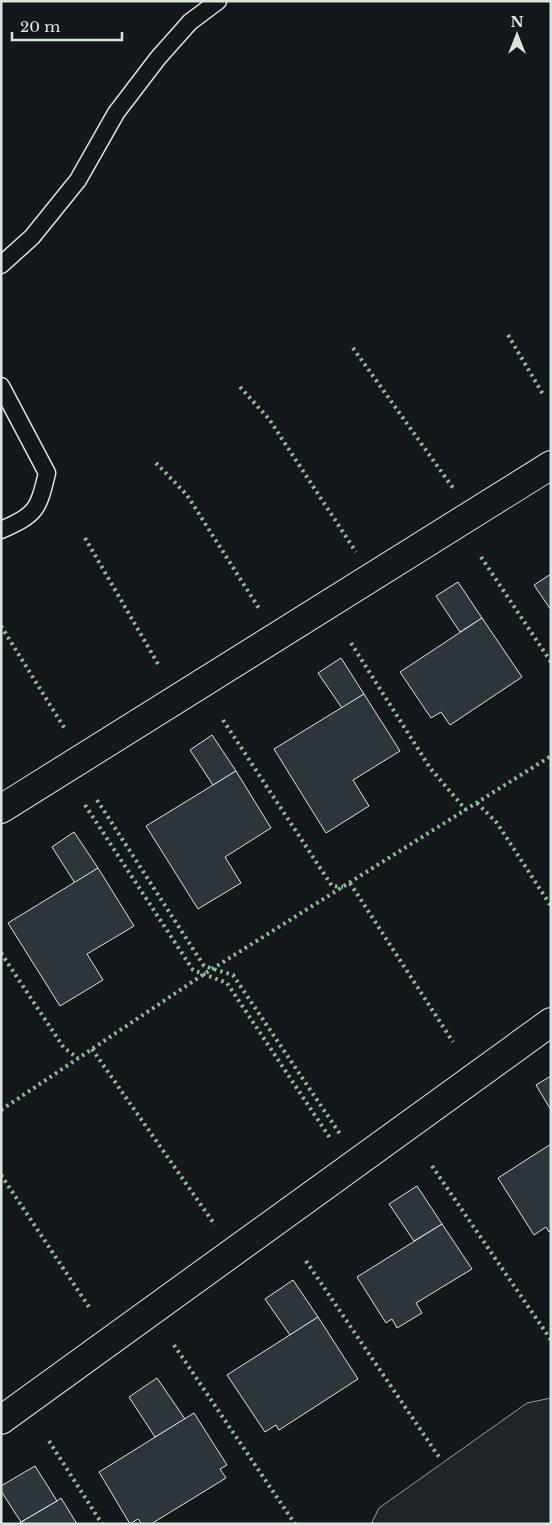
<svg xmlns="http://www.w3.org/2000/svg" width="552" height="1525" font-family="'Libre Baskerville',serif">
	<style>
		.green { fill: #202428; stroke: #939e99 }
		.building { fill: #2c363c; stroke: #d8e6dc }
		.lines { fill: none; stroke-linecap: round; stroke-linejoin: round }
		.lane-casing { stroke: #d8e6dc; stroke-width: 19 }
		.street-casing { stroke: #d8e6dc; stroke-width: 30 }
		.lane { stroke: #14181c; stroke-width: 16 }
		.street { stroke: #14181c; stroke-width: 28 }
		.hedge { stroke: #8ac095; stroke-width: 4; stroke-dasharray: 2.5 4; stroke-linecap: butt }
	</style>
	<rect width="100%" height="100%" fill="#14181c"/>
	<path class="green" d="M551,1398V1524H371L379,1508L527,1403Z"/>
	<g class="building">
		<path d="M551,574V610L534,585Z"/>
		<path d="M458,582L482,618L460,632L436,596Z"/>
		<path d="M482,618L522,677L450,725L441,712L431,718L400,672Z"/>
		<path d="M341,658L364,694L342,708L318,673Z"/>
		<path d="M364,694L400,751L353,780L369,806L326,833L274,749Z"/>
		<path d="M212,735L236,771L213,785L190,750Z"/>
		<path d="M236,771L271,828L225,857L241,883L198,909L146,826Z"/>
		<path d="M74,832L98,868L75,883L52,847Z"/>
		<path d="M98,868L134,926L87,954L103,980L60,1006L8,923Z"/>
		<path d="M551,1076V1110L536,1085Z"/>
		<path d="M551,1144V1231L549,1232L546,1227L534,1235L498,1178Z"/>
		<path d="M417,1186L442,1224L414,1241L389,1204Z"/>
		<path d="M442,1224L472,1269L416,1303L422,1313L397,1328L392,1319L386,1323L357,1277Z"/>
		<path d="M293,1280L318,1317L290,1335L265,1299Z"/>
		<path d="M318,1317L358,1379L279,1430L276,1425L265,1432L227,1375Z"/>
		<path d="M157,1378L185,1419L155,1437L129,1397Z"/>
		<path d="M194,1413L227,1465L220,1469L226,1478L151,1524H142L138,1519L130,1524L99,1472Z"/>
		<path d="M35,1466L57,1501L21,1522L1,1491V1486Z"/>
		<path d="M61,1498L77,1524H18L57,1501Z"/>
	</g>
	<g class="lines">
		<g class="lane-casing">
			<g id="lane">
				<path d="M1,265L32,237L78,180L116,113L158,58L190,22L218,1"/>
				<path d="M1,386L47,473C38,510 37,514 1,530"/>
			</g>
		</g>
		<g class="street-casing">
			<g id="street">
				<path d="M1,809L551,465"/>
				<path d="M1,1420L551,1022"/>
			</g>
		</g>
		<use href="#lane" class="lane"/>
		<use href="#street" class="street"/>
		<g class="hedge">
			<path d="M508,335L544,396"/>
			<path d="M353,348L453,488"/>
			<path d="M240,387L269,419L356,552"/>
			<path d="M156,463L187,495L260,610"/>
			<path d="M85,538L158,664"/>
			<path d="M481,557L551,662"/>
			<path d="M1,626L65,729"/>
			<path d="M351,643L430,768L466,810"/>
			<path d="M223,720L332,886L343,887"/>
			<path d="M97,800L204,966L233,975L340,1134"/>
			<path d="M477,803L497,823L551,906"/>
			<path d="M85,805L193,970L227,983L330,1138"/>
			<path d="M350,883L453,1042"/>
			<path d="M1,953L64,1048L78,1058"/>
			<path d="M92,1049L215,1225"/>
			<path d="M1,1110L204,974L551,756"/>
			<path d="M432,1166L551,1340"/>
			<path d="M1,1175L91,1310"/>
			<path d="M306,1261L439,1457"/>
			<path d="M174,1345L295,1524"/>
			<path d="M49,1441L102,1524"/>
		</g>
	</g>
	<rect width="552" height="1525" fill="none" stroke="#d8e6dc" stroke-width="5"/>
	<g transform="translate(517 35)" stroke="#14181c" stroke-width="4" paint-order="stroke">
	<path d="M0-4L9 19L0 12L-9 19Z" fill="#d8e6dc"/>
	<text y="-8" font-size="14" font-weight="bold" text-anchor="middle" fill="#d8e6dc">N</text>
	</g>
	<path d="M12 32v8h110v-8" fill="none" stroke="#d8e6dc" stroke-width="2.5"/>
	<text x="20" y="32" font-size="15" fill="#d8e6dc" stroke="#14181c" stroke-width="4" paint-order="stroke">20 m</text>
</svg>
